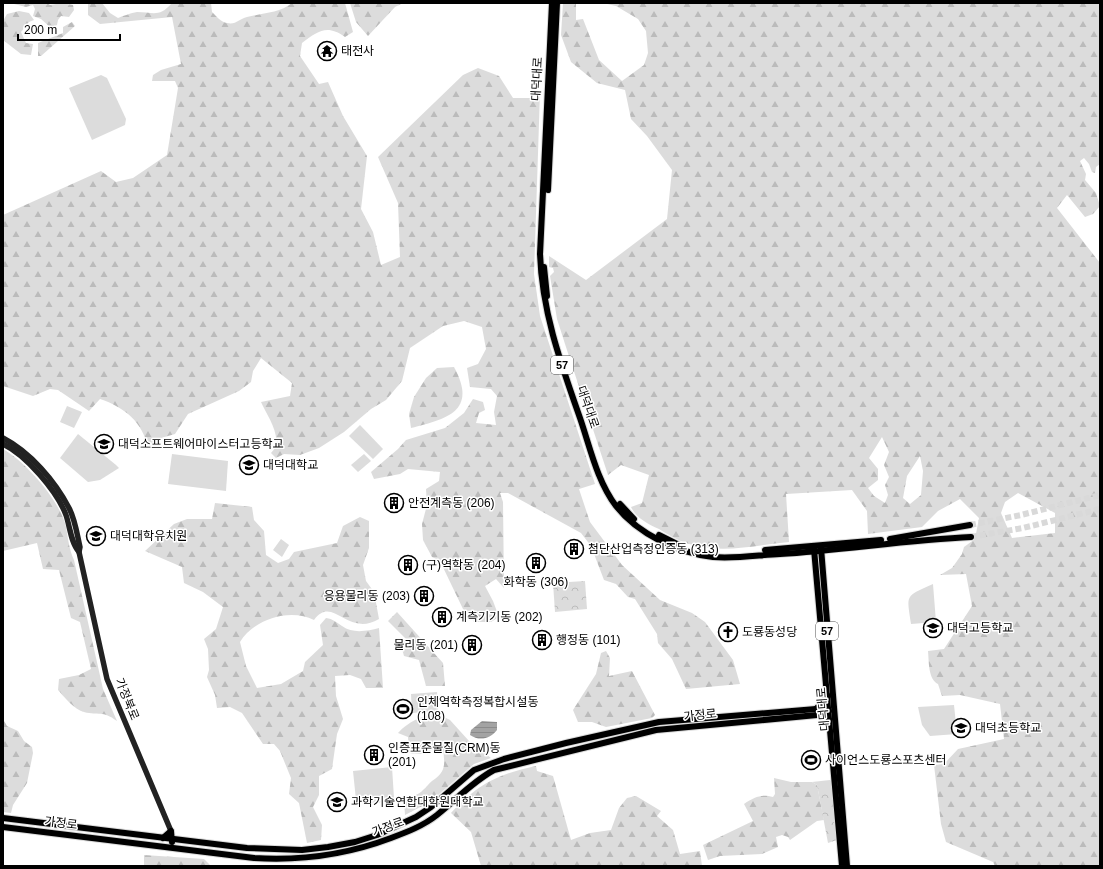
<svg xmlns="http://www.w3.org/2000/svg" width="1103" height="869" font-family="Arial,'Noto Sans KR',sans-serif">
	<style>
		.grass { fill: #dcdcdc }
		.forest { fill: url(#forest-firs); fill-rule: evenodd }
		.park { fill: url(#park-crowns) }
		.water { fill: url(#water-rules) }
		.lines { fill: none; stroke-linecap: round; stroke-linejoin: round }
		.primary-tunnel { stroke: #d9d9d9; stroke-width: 6; stroke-dasharray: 6 3; stroke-linecap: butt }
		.primary-casing { stroke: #dbdbdb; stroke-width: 8 }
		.secondary { stroke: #222; stroke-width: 5.5 }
		.primary { stroke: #000; stroke-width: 6 }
		.labels { text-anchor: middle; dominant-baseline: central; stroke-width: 3; stroke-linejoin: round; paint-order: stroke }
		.shield { fill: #fff; stroke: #4c4c4c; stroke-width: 1 }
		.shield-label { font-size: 11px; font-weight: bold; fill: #000 }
		.poi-label { font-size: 12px; fill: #000; stroke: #fff; text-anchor: start }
		.street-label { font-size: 12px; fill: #000; stroke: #fff }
	</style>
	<defs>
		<pattern id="forest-firs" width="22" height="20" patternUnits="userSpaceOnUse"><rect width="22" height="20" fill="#dcdcdc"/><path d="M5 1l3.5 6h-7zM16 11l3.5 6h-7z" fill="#bbb"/></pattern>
		<pattern id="park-crowns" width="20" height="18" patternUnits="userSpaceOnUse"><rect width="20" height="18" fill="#dcdcdc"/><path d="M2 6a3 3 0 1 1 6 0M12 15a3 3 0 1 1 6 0" fill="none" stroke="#bbb"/></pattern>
		<pattern id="water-rules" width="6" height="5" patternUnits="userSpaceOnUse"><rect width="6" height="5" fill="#a3a3a3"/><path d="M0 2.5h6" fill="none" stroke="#8b8b8b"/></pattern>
	</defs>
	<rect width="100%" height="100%" fill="#fff"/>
	<g class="grass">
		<path d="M101,75L107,78L126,119L125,125L92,140L69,88Z"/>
		<path d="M67,406L82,412L74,428L60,422Z"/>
		<path d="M360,425L383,449L373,459L349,436Z"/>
		<path d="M78,434L116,465L119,468L100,480L88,482L60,458Z"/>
		<path d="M172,454L228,461L226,491L168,484Z"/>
		<path d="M364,454L371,461L358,472L351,465Z"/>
		<path d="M281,539L289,545L282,557L273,550Z"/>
		<path d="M933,584L936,622L911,624C907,594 904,597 933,584Z"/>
		<path d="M437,692L438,711L412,713L411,694Z"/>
		<path d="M954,705L957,734L930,736L922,725L918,707Z"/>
		<path d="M392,767L394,798C383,802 372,806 361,803L360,799L356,800L353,771Z"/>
	</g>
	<g class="forest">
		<path d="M10,3H47L50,5L62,3L73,5L74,10L69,17L61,16L58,20L57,25L51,28L41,19L33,16L35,9L33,5L26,7Z"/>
		<path d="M88,3H102L110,13L118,18C123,16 131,13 137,12C153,12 159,18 172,3H211L212,12C216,16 221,22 227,23C236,25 239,19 247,17C262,13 280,13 292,3H345L353,32L345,37C327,24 318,31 302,43L300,56L319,84L328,82L343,116L367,156L361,209L373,232L381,265L400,257L398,203L378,157L463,75L478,68L499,76L513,98H536L540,93L534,274L540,316L595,484L579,489L590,522L622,565L660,600L692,613L705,622L733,660L740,684L686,689L672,659L658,643L657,634L635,599L628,597L616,584L604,580L591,546L581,533L508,493H500L503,502L504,588L496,579L485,586L493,601L499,617L491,622H474L463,609L440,561L432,557L423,540L422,524L427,505L426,489L439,481L440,472L408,469L400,474L374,479L371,472L398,449L406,440L445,428L464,413L473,399L483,402L485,410L479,413L476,423L496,425L494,412L497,396L491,389L470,387L467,368L478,364L486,349L482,327L464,321L443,326L410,348L402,381L386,400L371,409L344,432L319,448L300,455L284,454L276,458L271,453C285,439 267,416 261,402L290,396L292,383L261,358L253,371L251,382L239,391L188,414L175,434L161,438L148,448C143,422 124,407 100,399L89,411L58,390L50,389L33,396L3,386V215L101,171L116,182L133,178L167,155L178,88L175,81H152L153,75L161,70L181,64L172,17L100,24L88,15Z"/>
		<path d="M350,3H403L395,7L368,36L356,22Z"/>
		<path d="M563,3H576V20L583,19L599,60L622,81L644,65L648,53L646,31L638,19L616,6L603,3H1100V164L1096,167L1095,173L1092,172L1089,164L1084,158L1080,161L1086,174L1085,180L1096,193L1100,206L1093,214L1085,217L1067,195L1057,208L1100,263V866H995L993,862L946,842L941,824L934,765L944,764L958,749L1004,739L1000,704L960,695L942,696L938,684C928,679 929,661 928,651L944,649L972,606L966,574L940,575L952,568L962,554L964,547L975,539L979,518L960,499L938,511L922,527L868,534L867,511L852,490L786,494L789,542C754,545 721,555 686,543C677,540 667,534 659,529C648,524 636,518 631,507L642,503L649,475L621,465L608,475L565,344L557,319L550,276L554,272L553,268L549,267V256L586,280L667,219L672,170L647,136L631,119L625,90L597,83L571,62L561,35ZM882,437L889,452L884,465L889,477L885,485L888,495L885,503L874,496L868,488L878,480V469L869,458ZM920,456L923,471L921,495L910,504L903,498L907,476ZM1018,493L1055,513V533L1012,538L1001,513L1005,502Z"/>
		<path d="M19,11L29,13L34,20L29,22L21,32L26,43L33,44L31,55L21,54L3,40V21L7,14Z"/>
		<path d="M72,22L75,26L41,56H38V43L63,33V27Z"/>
		<path d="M454,367C478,411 447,419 411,428L409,414L414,397L426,378L437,368Z"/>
		<path d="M3,449C25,461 61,502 66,527C68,538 69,549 74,560L103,689L117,721C102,710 99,716 84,712C75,710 64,697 58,690L59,679L79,675L91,669L80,622L71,618L59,570L43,569L37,543L3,551Z"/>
		<path d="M215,503L252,507L254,520L264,531L266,555L278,563L289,559L294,552L337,543L343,526L360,517L369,521V548L363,565L366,581L374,592L379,619C347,638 333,594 314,620C290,608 254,619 240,642L246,666L257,688L281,684L303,671L305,662L323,645L320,625L326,618C333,619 336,622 342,626C353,634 367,631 379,628L383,688H366L361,679L350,675L335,676L336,696L343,719L337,734L332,769L319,776V795L313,807L322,825L321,840L307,843L299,803L289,794L291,778L280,751L274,744H263L242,713L230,707L217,708L215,695L207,677L209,670L208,649L204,639L216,629L223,607L203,592L184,583L182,567L145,551L174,524L187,519H212Z"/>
		<path d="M397,612L443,663L445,686H426L419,660L404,656L399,638L407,640L388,621Z"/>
		<path d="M606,651L610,658L609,676L632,671L655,715L652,718L606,727L592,722H578L573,710L596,674L601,653Z"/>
		<path d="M436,713L450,720L469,741L491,758L474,764L430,802L405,815L404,800C410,797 419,795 423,790C426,788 429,783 432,781C446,772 445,765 443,749L438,747L423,754L409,753L408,737L398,733C409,721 420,717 436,713Z"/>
		<path d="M3,719L7,726L18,731L24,741L32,747L33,753L27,783L13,805L11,813L3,812Z"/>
		<path d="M536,766L537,771L553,776L571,840L590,833L611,830L619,808L627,798L636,796L661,811L657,816L673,830L680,854L700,851L702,866H481L471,832L451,813C478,784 498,774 536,766Z"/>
		<path d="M774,778L791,782H812L817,785L824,820L817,821L790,840L788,837L782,835L776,837L778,847L762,854L720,856L708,860L703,845L753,821L744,804C755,797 761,794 773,797L775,794Z"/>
		<path d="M144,855L204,859L211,866H144Z"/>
	</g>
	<g class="park">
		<path d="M585,581L587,609L555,612L553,583Z"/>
		<path d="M830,780L833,783L837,840L828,843L817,785L812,782Z"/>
	</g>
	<path class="water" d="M482,721L497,722V730C491,738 480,742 470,735L471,730Z"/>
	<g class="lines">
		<g class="primary-tunnel">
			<path d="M970,525L1021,515L1100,495"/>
			<path d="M971,537L1023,528L1100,509"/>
		</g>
		<g class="primary-casing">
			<g id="primary">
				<path d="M552,3L540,254C542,312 561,364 580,418C590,447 597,481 616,506C638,534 678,553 713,557C735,559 759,555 780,554C844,550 907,540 971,537"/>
				<path d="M548,190L557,3"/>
				<path d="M544,267L547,296"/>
				<path d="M620,504L634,519"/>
				<path d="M659,535L679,545"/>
				<path d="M890,539L970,525"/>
				<path d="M821,548L847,866"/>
				<path d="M814,549L842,866"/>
				<path d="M765,550L881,540"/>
				<path d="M816,709L828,696"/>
				<path d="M3,818L247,848L302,850L328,847L355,842L377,835L416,817L431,807L474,770L504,759L566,743L659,722L816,709L826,710"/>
				<path d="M3,827L254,858C302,861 346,855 391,838C407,832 423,826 437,815C456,800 472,782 494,770L656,730L817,715L829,711"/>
				<path d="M163,838L171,831L172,842"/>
			</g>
		</g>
		<g class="secondary">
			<path d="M3,438C30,452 55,481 69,508C75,519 77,534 80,547L79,552L107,679L171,831"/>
			<path d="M3,444C26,455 57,491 66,515C70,527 71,543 79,552"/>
		</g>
		<use href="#primary" class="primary"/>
	</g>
	<defs>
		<g id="temple-ring" transform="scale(1)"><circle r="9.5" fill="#fff" stroke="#000" stroke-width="1.5"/><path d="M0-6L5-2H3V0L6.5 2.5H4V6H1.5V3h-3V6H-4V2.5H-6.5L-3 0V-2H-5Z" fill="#000"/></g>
		<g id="school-ring" transform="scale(1)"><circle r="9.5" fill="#fff" stroke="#000" stroke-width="1.5"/><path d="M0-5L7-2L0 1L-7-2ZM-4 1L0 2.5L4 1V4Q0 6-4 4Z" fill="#000"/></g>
		<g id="university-ring" transform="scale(1)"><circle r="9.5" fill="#fff" stroke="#000" stroke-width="1.5"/><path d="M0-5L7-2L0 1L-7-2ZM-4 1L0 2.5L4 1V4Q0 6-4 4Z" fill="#000"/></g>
		<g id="building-ring" transform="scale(1)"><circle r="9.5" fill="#fff" stroke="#000" stroke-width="1.5"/><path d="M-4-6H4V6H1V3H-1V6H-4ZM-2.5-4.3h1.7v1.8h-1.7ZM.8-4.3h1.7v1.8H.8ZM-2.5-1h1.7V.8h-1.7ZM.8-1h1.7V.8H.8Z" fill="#000"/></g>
		<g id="church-ring" transform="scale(1)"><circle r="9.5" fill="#fff" stroke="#000" stroke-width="1.5"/><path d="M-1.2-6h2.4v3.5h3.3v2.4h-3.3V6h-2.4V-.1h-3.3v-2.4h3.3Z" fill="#000"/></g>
		<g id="stadium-ring" transform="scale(1)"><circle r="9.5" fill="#fff" stroke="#000" stroke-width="1.5"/><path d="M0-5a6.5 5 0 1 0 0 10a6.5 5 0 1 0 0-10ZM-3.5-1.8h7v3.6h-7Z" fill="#000"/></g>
	</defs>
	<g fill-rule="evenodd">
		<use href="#temple-ring" x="327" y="51"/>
		<use href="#school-ring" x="104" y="444"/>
		<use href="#university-ring" x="249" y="465"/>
		<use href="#building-ring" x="394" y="503"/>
		<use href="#school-ring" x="96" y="536"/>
		<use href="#building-ring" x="574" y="549"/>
		<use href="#building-ring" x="536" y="563"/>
		<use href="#building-ring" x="408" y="565"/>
		<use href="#building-ring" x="424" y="596"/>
		<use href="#building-ring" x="442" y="617"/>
		<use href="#school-ring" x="933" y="628"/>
		<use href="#church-ring" x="728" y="632"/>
		<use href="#building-ring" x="542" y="640"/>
		<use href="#building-ring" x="472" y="645"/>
		<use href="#stadium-ring" x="403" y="709"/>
		<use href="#school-ring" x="961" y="728"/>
		<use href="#building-ring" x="374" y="755"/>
		<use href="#stadium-ring" x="811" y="760"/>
		<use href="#university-ring" x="337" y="802"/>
	</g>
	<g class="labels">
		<g class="shield">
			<rect x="551" y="356" width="22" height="18" rx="3"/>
			<rect x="816" y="622" width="22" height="18" rx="3"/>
		</g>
		<g class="shield-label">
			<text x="562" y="365">57</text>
			<text x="827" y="631">57</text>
		</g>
		<g class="poi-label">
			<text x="341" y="51">태전사</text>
			<text x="118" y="444">대덕소프트웨어마이스터고등학교</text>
			<text x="263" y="465">대덕대학교</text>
			<text x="408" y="503">안전계측동 (206)</text>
			<text x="110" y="536">대덕대학유치원</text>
			<text x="588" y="549">첨단산업측정인증동 (313)</text>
			<text x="422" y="565">(구)역학동 (204)</text>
			<text x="536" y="582" text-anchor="middle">화학동 (306)</text>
			<text x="410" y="596" text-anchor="end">응용물리동 (203)</text>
			<text x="456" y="617">계측기기동 (202)</text>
			<text x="947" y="628">대덕고등학교</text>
			<text x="742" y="632">도룡동성당</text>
			<text x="556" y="640">행정동 (101)</text>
			<text x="458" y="645" text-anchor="end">물리동 (201)</text>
			<text x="417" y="702">인체역학측정복합시설동<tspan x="417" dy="14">(108)</tspan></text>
			<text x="975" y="728">대덕초등학교</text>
			<text x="388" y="748">인증표준물질(CRM)동<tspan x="388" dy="14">(201)</tspan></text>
			<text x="825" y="760">사이언스도룡스포츠센터</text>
			<text x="351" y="802">과학기술연합대학원대학교</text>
		</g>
		<g class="street-label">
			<text transform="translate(537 79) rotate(-87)">대덕대로</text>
			<text transform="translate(588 407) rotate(71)">대덕대로</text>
			<text transform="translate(127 699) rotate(68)">가정북로</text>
			<text transform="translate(823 709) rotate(-95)">대덕대로</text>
			<text transform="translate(700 715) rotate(-6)">가정로</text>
			<text transform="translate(61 823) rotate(7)">가정로</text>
			<text transform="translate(388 827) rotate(-20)">가정로</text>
		</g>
	</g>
	<rect width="1103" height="869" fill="none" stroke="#000000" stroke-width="8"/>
	<path d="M18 34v6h102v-6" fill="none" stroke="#000000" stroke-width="2"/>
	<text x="24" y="34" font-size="12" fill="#000000" stroke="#ffffff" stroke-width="3" paint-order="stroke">200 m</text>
</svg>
